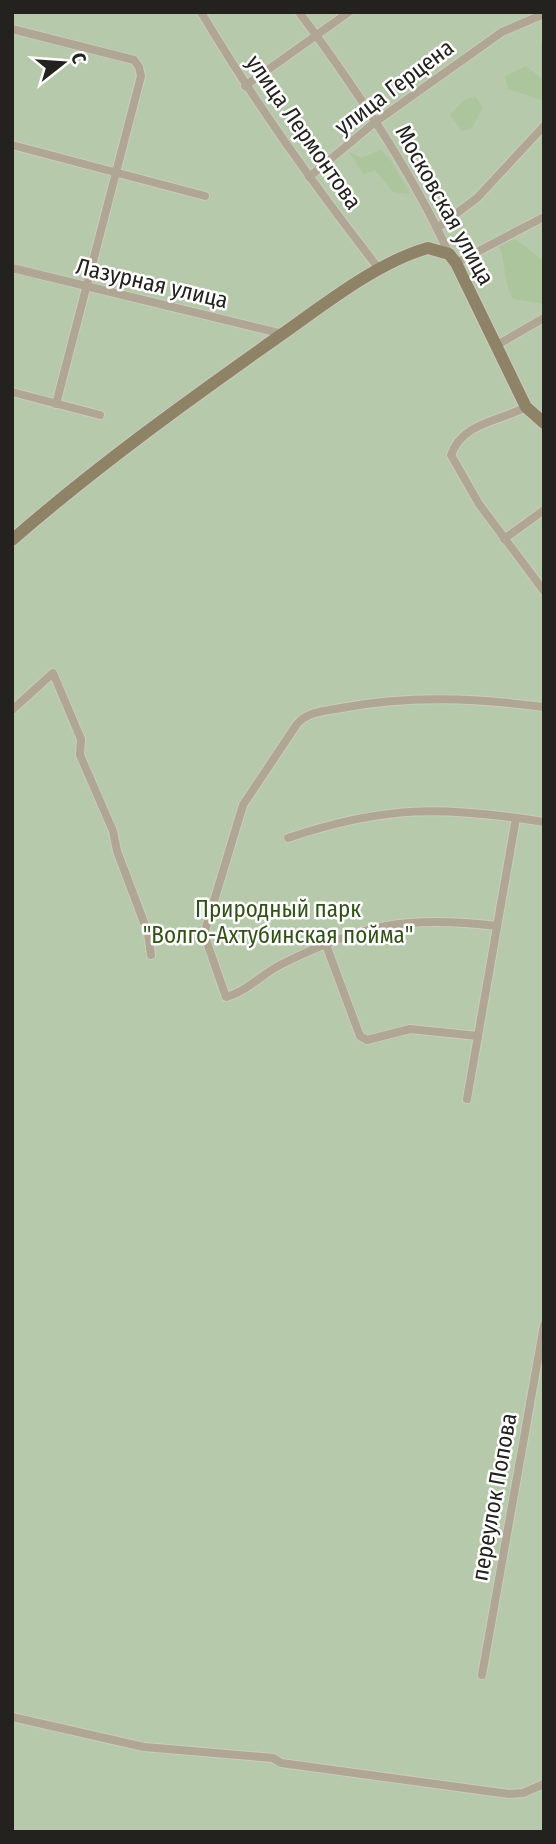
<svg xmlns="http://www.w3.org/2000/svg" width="556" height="1844" font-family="'Fira Sans Condensed',sans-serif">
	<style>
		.green { fill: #b6c9aa }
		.forest { fill: #adc59c }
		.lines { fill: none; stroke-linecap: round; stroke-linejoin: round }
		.street-casing { stroke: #cecac0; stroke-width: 10 }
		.secondary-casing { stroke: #cecac0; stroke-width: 14 }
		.street { stroke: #afa694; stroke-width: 8 }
		.secondary { stroke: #8f8367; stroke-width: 12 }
		.labels { text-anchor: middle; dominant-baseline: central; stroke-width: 5; stroke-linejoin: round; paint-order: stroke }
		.street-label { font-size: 23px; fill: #23221e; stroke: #fff }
		.park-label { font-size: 23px; fill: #325117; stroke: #fff }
	</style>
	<rect width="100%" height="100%" fill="#f3efe3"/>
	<rect class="green" x="12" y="12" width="532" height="1820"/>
	<g class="forest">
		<path d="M541,42L544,45V101L508,89L505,76L526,66L541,78Z"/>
		<path d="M475,96L483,107L472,128L462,131L450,115L464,100Z"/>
		<path d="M380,150L390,159L410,194L393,192L375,170L363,174L349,152L362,158Z"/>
		<path d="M515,239L544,261V304L513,299C502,278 507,263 498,244Z"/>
	</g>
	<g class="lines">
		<g class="street-casing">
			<g id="street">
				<path d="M201,12C255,103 315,187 380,270"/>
				<path d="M299,12C351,82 414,175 449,254"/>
				<path d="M12,29L134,60L139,67L141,76L56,404"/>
				<path d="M245,86L349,12"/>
				<path d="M12,145L205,196"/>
				<path d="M309,177L374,123L502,32L544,14"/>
				<path d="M437,228L477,198L544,126"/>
				<path d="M456,263L544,217"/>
				<path d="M12,268L283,334"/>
				<path d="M497,345L544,318"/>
				<path d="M12,392L100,415"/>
				<path d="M526,407C498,422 463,422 451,455L479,504L544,591"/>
				<path d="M504,539L544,510"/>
				<path d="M12,710L53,673L81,739L80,755L113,831L117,851L148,933L151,955"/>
				<path d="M300,721C311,711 327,711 341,708C409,695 475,698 544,707"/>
				<path d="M297,724L243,805L204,934L226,997C246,992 263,973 282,964C362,924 408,915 497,926"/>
				<path d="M288,838C385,805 444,806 544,822"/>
				<path d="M326,945L360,1036L367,1040L410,1029L478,1036"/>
				<path d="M467,1099L516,818"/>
				<path d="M482,1675L544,1325"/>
				<path d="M12,1717L144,1747L273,1758L281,1763L509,1794L523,1793L544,1784"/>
			</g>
		</g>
		<g class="secondary-casing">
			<path id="secondary" d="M12,540C97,466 186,402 278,337C321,307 377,262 428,248L449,254L456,263L526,407L544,423"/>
		</g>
		<use href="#street" class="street"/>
		<use href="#secondary" class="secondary"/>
	</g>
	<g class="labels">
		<g class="street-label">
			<text transform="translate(394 87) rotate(-37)">улица Герцена</text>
			<text transform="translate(304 132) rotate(55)">улица Лермонтова</text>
			<text transform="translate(445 205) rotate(61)">Московская улица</text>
			<text transform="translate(152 283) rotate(13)">Лазурная улица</text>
			<text transform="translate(494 1497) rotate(-80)">переулок Попова</text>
		</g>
		<g class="park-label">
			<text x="278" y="909">Природный парк<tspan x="278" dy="26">"Волго-Ахтубинская пойма"</tspan></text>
		</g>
	</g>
	<rect width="556" height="1844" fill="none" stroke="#23221e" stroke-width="28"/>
	<g transform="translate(63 63) rotate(73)" stroke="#ffffff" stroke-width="5" paint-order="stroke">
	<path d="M0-5L12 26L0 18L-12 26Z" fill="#23221e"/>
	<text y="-10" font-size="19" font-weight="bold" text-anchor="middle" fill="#23221e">С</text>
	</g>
</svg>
